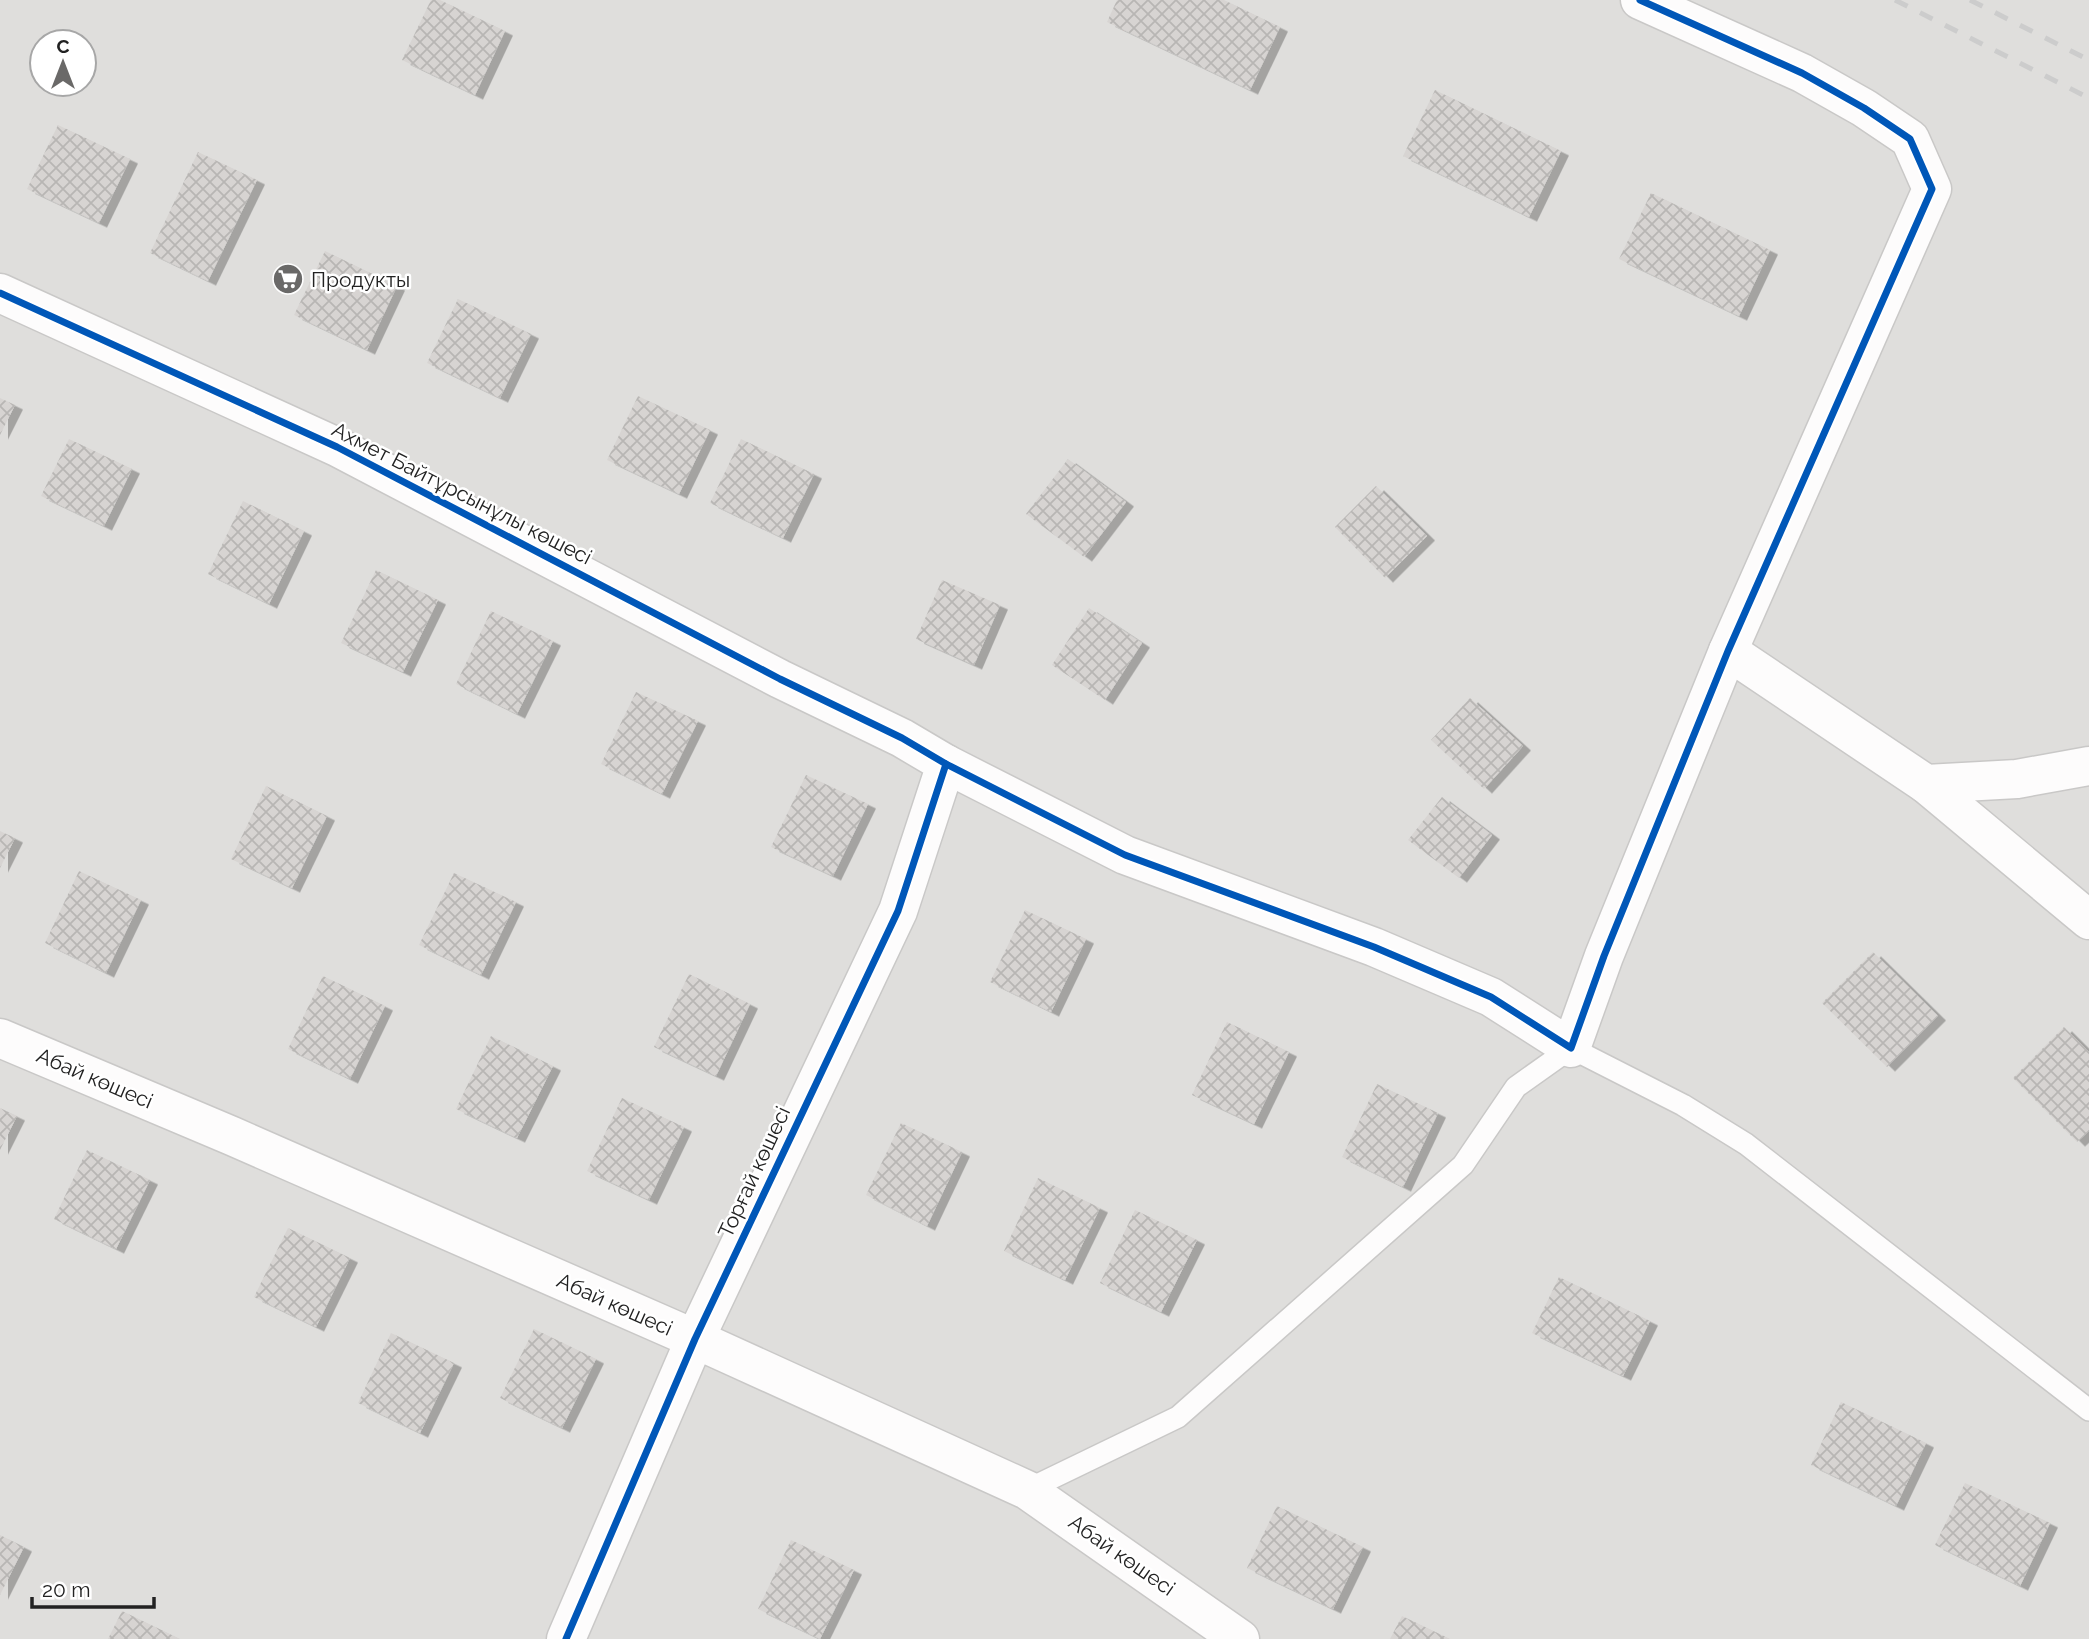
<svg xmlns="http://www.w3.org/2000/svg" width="2089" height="1639" font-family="Raleway,sans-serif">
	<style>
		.residential { fill: #dfdedc; fill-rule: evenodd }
		.building { fill: url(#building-cross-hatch); filter: url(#shadow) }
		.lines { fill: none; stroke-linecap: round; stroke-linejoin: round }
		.service-casing { stroke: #c9c8c7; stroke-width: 24 }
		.minor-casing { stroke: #c9c8c7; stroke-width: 41 }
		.service { stroke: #fdfcfc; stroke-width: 21 }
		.minor { stroke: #fdfcfc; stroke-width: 38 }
		.rail { stroke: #ccc; stroke-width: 5; stroke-dasharray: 14 14; stroke-linecap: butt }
		.cycleway-casing { stroke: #fff; stroke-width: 11 }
		.cycleway { stroke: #0057b8; stroke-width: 7 }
		.labels { text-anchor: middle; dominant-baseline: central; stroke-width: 5; stroke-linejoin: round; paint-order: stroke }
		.poi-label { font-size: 21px; fill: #222; stroke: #fff; text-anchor: start }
		.street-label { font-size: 21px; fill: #222; stroke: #fff }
	</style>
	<defs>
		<pattern id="building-cross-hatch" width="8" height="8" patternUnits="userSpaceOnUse" patternTransform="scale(1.75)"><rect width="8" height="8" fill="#d7d4d2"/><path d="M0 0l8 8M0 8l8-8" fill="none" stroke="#b8b6b4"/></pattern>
		<filter id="shadow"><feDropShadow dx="8" dy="4.5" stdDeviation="0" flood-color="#0004"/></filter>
	</defs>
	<rect width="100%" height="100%" fill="#f0eeeb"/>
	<path class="residential" d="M0,0H2089V1639H0ZM42,42H84V84H42Z"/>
	<g class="building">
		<path d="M431,0H440L505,31L475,95L402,60Z"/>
		<path d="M1117,0H1224L1280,27L1250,90L1107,22Z"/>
		<path d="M1435,90L1561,151L1529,217L1403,156Z"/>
		<path d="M58,125L130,159L99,223L27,189Z"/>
		<path d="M198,152L257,180L208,281L150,253Z"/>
		<path d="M1651,193L1770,250L1739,316L1619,259Z"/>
		<path d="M325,251L397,286L367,350L294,315Z"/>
		<path d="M458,299L531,334L500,398L427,363Z"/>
		<path d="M638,396L710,430L679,494L607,460Z"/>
		<path d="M0,398L15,405L0,435Z"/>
		<path d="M69,439L132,469L104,526L41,496Z"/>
		<path d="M741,439L814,474L783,538L710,503Z"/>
		<path d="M1068,459L1126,502L1084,557L1026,514Z"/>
		<path d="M1376,486L1427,536L1385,578L1335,527Z"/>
		<path d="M243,501L304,531L269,604L208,574Z"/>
		<path d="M376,570L438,600L403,672L341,643Z"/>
		<path d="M942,580L1000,605L974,665L916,639Z"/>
		<path d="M1089,608L1142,643L1105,700L1052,665Z"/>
		<path d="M491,611L553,641L517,714L456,684Z"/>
		<path d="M636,692L698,721L662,794L601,764Z"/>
		<path d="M1470,698L1523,746L1484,789L1431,740Z"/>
		<path d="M806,775L868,804L833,876L771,847Z"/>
		<path d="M266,786L327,816L292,888L231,859Z"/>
		<path d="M1442,797L1492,835L1459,878L1408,840Z"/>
		<path d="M0,831L15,838L0,868Z"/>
		<path d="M79,871L141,900L106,973L45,943Z"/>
		<path d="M454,873L516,902L481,975L419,945Z"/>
		<path d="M1025,910L1086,939L1051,1012L990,982Z"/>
		<path d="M1873,952L1938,1016L1887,1067L1822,1003Z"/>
		<path d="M689,974L750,1004L716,1076L654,1047Z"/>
		<path d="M323,976L385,1006L350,1079L288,1049Z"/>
		<path d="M1227,1022L1289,1052L1254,1124L1192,1095Z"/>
		<path d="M2064,1027L2089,1052V1131L2077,1142L2013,1078Z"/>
		<path d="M491,1036L553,1066L517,1138L456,1109Z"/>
		<path d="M1377,1084L1438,1113L1403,1187L1342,1157Z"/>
		<path d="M622,1098L684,1127L649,1200L587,1171Z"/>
		<path d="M0,1108L17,1116L0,1150Z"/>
		<path d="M901,1123L962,1152L927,1226L866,1195Z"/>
		<path d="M87,1150L150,1180L116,1249L54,1219Z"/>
		<path d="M1038,1178L1100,1208L1065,1280L1004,1251Z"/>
		<path d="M1135,1210L1197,1240L1161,1312L1100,1283Z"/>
		<path d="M288,1228L350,1258L316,1327L254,1297Z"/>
		<path d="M1559,1277L1650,1321L1623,1376L1532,1333Z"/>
		<path d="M534,1329L596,1359L562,1428L500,1398Z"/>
		<path d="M391,1333L454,1363L420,1433L358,1403Z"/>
		<path d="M1841,1402L1926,1443L1896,1506L1811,1465Z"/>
		<path d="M1965,1483L2050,1523L2020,1586L1935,1545Z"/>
		<path d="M1277,1506L1363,1547L1333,1609L1247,1568Z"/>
		<path d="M0,1535L24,1547L0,1595Z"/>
		<path d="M791,1540L854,1570L820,1639L758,1609Z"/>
		<path d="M122,1611L180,1639H108Z"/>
		<path d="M1402,1616L1450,1639H1390Z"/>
	</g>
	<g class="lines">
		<g class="service-casing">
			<path id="service" d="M1027,1490L1178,1417L1463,1165L1516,1087L1571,1048L1683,1105L1746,1144L2089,1410"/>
		</g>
		<g class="minor-casing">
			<g id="minor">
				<path d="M0,293L337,447L780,679L902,738L946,764L898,911L695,1339L566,1639"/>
				<path d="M1728,651L1926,784L2017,779L2089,766"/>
				<path d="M946,764L1125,855L1374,947L1491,997L1571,1048L1604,956L1728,651L1932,189L1910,139L1864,108L1802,73L1640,0"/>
				<path d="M1926,784L2089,920"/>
				<path d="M0,1038L232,1136L695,1339L1027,1490L1240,1639"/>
			</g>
		</g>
		<use href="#service" class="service"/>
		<use href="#minor" class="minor"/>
		<g class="rail">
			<path d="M1895,0L2089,98"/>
			<path d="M1970,0L2089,60"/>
		</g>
		<g class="cycleway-casing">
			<g id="cycleway">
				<path d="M0,293L337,447L780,679L902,738L946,764L898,911L695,1339L566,1639"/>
				<path d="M946,764L1125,855L1374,947L1491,997L1571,1048L1604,956L1728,651L1932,189L1910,139L1864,108L1802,73L1640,0"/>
			</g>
		</g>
		<use href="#cycleway" class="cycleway"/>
	</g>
	<defs>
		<g id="supermarket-disc" transform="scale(1.575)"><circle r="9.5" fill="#6a6968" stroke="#fff"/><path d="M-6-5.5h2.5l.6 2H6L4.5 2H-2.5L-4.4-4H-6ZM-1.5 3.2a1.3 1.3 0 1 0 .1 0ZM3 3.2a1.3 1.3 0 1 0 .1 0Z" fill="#fff"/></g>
	</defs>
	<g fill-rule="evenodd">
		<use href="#supermarket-disc" x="288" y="279"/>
	</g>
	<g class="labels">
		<g class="poi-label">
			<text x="311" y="279">Продукты</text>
		</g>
		<g class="street-label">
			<text transform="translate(462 493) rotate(27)">Ахмет Байтұрсынұлы көшесі</text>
			<text transform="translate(95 1078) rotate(23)">Абай көшесі</text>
			<text transform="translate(754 1172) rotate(-65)">Торғай көшесі</text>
			<text transform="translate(615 1304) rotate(24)">Абай көшесі</text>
			<text transform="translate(1122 1555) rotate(35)">Абай көшесі</text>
		</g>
	</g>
	<g transform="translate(63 63)"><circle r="33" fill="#ffffff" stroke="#a7a7a7" stroke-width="2"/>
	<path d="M0-5L12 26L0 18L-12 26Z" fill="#6a6968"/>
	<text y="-10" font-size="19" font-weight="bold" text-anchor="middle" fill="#222222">С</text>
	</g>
	<path d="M32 1597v10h122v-10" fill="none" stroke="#222222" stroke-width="3.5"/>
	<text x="42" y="1597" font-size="21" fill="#222222" stroke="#ffffff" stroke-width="5" paint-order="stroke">20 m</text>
</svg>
